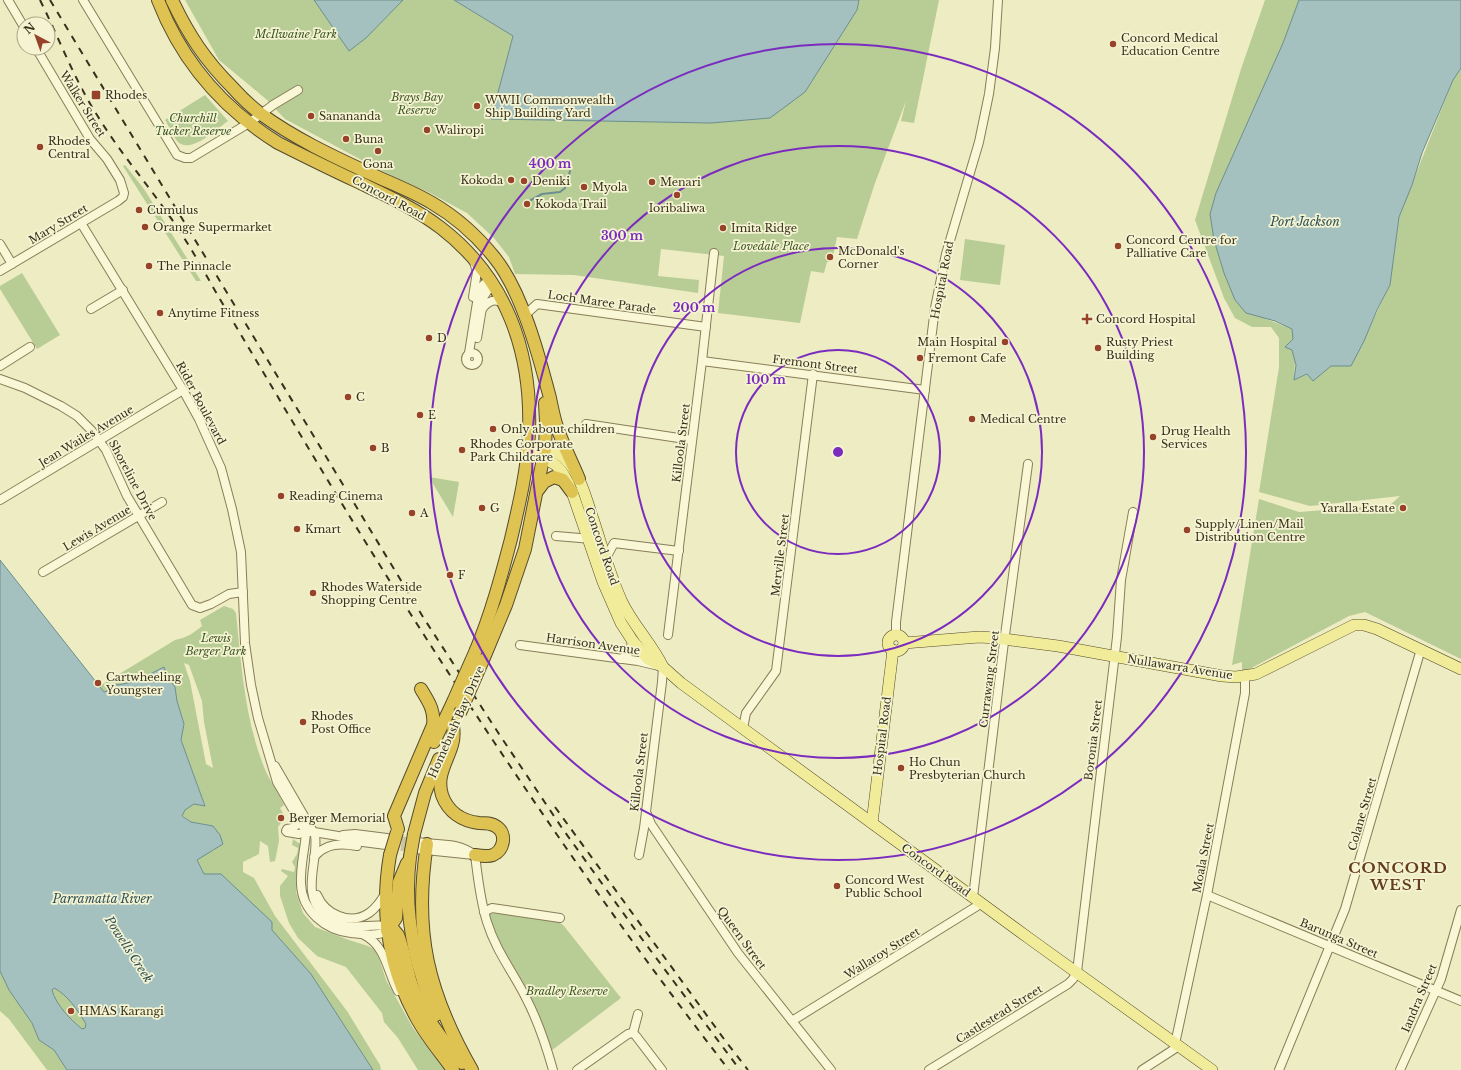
<svg xmlns="http://www.w3.org/2000/svg" width="1461" height="1070" font-family="'Libre Baskerville',serif">
	<style>
		.green { fill: #b8cc96; fill-rule: evenodd }
		.water { fill: #a4c0bf; stroke: #6b8f8e; fill-rule: evenodd }
		.lines { fill: none; stroke-linecap: round; stroke-linejoin: round }
		.stream { stroke: #6b8f8e; stroke-width: 2 }
		.minor-tunnel { stroke: #cac6a1; stroke-width: 8; stroke-dasharray: 8 4; stroke-linecap: butt }
		.minor-casing { stroke: #887d59; stroke-width: 10 }
		.major-casing { stroke: #554a2e; stroke-width: 12 }
		.highway-casing { stroke: #554a2e; stroke-width: 14 }
		.minor { stroke: #f9f7d5; stroke-width: 8 }
		.major { stroke: #f1ec9a; stroke-width: 11 }
		.highway { stroke: #dec352; stroke-width: 12 }
		.rail { stroke: #38301d; stroke-width: 2; stroke-dasharray: 7 7; stroke-linecap: butt }
		.highway-bridge-casing { stroke: #554a2e; stroke-width: 14; stroke-linecap: butt }
		.highway-bridge { stroke: #dec352; stroke-width: 12 }
		.ring { fill: none; stroke: #7b2cbf; stroke-width: 2 }
		.poi-dot { fill: #974329; stroke: #f5f4d2; stroke-width: 1.5 }
		.labels { text-anchor: middle; dominant-baseline: central; stroke-width: 3.5; stroke-linejoin: round; paint-order: stroke }
		.park-label { font-size: 11px; font-style: italic; fill: #3c5424; stroke: #f5f4d2 }
		.poi-label { font-size: 11px; fill: #38301d; stroke: #f5f4d2; text-anchor: start }
		.street-label { font-size: 11px; fill: #38301d; stroke: #f5f4d2 }
		.water-label { font-size: 12px; font-style: italic; fill: #2d4f57; stroke: #f5f4d2 }
		.district-label { font-size: 15px; font-weight: bold; letter-spacing: 1px; fill: #643d1d; stroke: #f5f4d2 }
		.centre { fill: #7b2cbf; stroke: #f5f4d2; stroke-width: 2 }
		.ring-label { font-size: 12px; text-anchor: middle; font-weight: bold; fill: #7b2cbf; stroke: #f5f4d2; stroke-width: 3.5; stroke-linejoin: round; paint-order: stroke }
	</style>
	<rect width="100%" height="100%" fill="#eeecc2"/>
	<g class="green">
		<path d="M185,0H314L349,51L366,38L403,0H454L513,36L491,119L805,92L857,10L859,0H939L914,123L901,121L906,101L875,183L857,239L837,237L832,261L827,262L824,273L811,271L800,323L718,313L724,256L661,249L658,276L699,280L698,293L574,275L515,274L509,257L494,238L467,213L430,193L384,172L285,119L266,99L219,60Z"/>
		<path d="M1265,0H1307L1266,319L1292,329L1296,343L1294,380L1331,365L1351,366L1390,285L1399,217L1453,80L1461,68V659L1365,612L1349,616L1242,673V662L1232,665L1259,499L1299,512L1390,505L1400,496L1310,506L1259,492L1279,367V338L1271,327H1252L1235,318L1224,298L1195,220L1241,69Z"/>
		<path d="M205,95L228,121C216,129 192,154 178,142C173,137 169,126 165,120Z"/>
		<path d="M125,165L144,189L201,281H196L123,166Z"/>
		<path d="M965,239L1005,245L1000,285L960,280Z"/>
		<path d="M22,273L60,335L37,349L0,289V286Z"/>
		<path d="M429,477L459,482L453,517Z"/>
		<path d="M224,606L233,609L236,613C241,663 245,720 264,767C269,780 278,792 284,805L280,808L285,817L278,827L279,841L275,861L270,862L268,846L260,841L259,854L243,862V872L254,878L275,916L347,1011L380,1065L381,1070H373L311,974L221,874H204L197,860L206,853L215,850L213,826L191,822L182,815L185,810L194,804L205,805L181,740L184,724L177,701L175,687L169,679L164,667C148,675 131,685 113,685L110,690L104,692L98,687L175,640C186,638 194,633 202,626L200,620ZM184,663L189,665L202,701L204,722L213,768L206,764L190,681Z"/>
		<path d="M293,839L300,844L303,851L298,875L296,892L303,913L315,927L349,940L368,946L375,950L380,961L386,980L413,1028L445,1070H418L398,1038L384,1022L382,1013L346,967L317,956L298,938L289,923L280,896V886L288,876L281,871L282,869L294,872L295,867L292,862L297,854L298,848L292,845Z"/>
		<path d="M496,913L558,921L564,926L621,998L551,1051L489,920L490,914Z"/>
		<path d="M0,971L9,990L32,1023L39,1040L54,1050L67,1070H47L9,1019L0,1011Z"/>
		<path d="M54,988C68,995 78,1011 86,1024L85,1028L82,1029C70,1019 56,1005 52,990Z"/>
	</g>
	<g class="water">
		<path d="M314,0H403L366,38L349,51Z"/>
		<path d="M454,0H859L857,10L805,92L770,118L711,123L491,119L513,36Z"/>
		<path d="M1299,0H1461V68L1453,80L1422,153L1412,185L1399,217L1390,285L1377,310L1364,341L1351,366H1331L1313,381L1307,374L1294,380L1296,365L1292,350L1285,347L1293,339L1292,329L1275,321L1246,313L1235,300L1224,273L1214,240L1210,214L1216,193L1283,43Z"/>
		<path d="M0,560L104,692L110,690L113,685C131,685 148,675 164,667L169,679L175,687L177,701L184,724L181,740L205,806L194,804L185,810L182,816L191,822L213,826L220,835L223,844L197,860L204,874H221L272,922V930L311,974L373,1070H67L54,1050L39,1040L32,1023L9,990L0,971ZM54,988C68,995 78,1011 86,1024L85,1028L82,1029C70,1019 56,1005 52,990Z"/>
	</g>
	<g class="lines">
		<path class="stream" d="M531,200L542,194L560,192L565,188L570,171"/>
		<g class="minor-tunnel">
			<path d="M390,839L416,842"/>
			<path d="M389,845L416,849"/>
		</g>
		<g class="minor-casing">
			<g id="minor">
				<path d="M8,0L24,27"/>
				<path d="M83,0L177,155L185,158H191L249,123L273,105L298,90"/>
				<path d="M81,223L183,390L199,419L221,468L232,509L241,552L245,643L251,685L258,718L277,782L306,832"/>
				<path d="M0,244L12,264"/>
				<path d="M0,271L118,201L123,197L124,193L120,180L107,159L90,139L36,48"/>
				<path d="M473,297L477,272L474,262"/>
				<path d="M91,309L123,290"/>
				<path d="M482,309C489,300 495,298 505,304"/>
				<path d="M524,316L537,304L706,327"/>
				<path d="M477,338L484,296L488,290L494,285"/>
				<circle cx="472" cy="359" r="6"/>
				<path d="M469,353L478,296L482,286L490,279"/>
				<path d="M702,361L925,390"/>
				<path d="M0,366L30,347"/>
				<path d="M0,379L25,388L61,406L77,416L92,431L106,450L127,496L192,605L200,608L211,604L229,594L243,592"/>
				<path d="M586,424L692,440"/>
				<path d="M0,500L183,390"/>
				<path d="M556,536L592,539"/>
				<path d="M606,558L614,543L679,551"/>
				<path d="M43,572L162,502"/>
				<path d="M668,635L702,361L714,253"/>
				<path d="M896,635V622L935,308L946,254L979,142L989,94L995,48L998,0"/>
				<path d="M520,645L638,661L663,667L662,682L644,828L639,855"/>
				<path d="M621,659C629,655 631,650 632,640"/>
				<path d="M743,728L746,713L776,671L813,374"/>
				<path d="M275,766L315,835C319,861 300,893 324,915C331,920 338,924 346,926C360,928 373,924 387,926"/>
				<path d="M647,814L651,824L738,953L831,1070"/>
				<path d="M297,817C300,825 294,828 287,829L286,831L287,832L299,834L306,832H314L338,836L355,841L386,845"/>
				<path d="M306,832C305,849 300,866 301,884C302,911 325,930 351,933C362,934 377,937 387,931"/>
				<path d="M343,835L355,834L387,838"/>
				<path d="M418,842C440,846 455,841 475,855"/>
				<path d="M416,849L474,855"/>
				<path d="M475,855C478,878 480,900 487,922C496,951 513,972 526,998C538,1021 546,1045 553,1070"/>
				<path d="M314,857C326,843 341,843 357,846"/>
				<path d="M317,895C325,914 350,926 369,913C376,908 381,901 385,894"/>
				<path d="M1207,895L1461,1001"/>
				<path d="M973,897L1003,650L1028,464"/>
				<path d="M484,912L492,908L560,918"/>
				<path d="M364,935C386,946 387,971 398,991"/>
				<path d="M792,1021L982,903"/>
				<path d="M633,1033L638,1014"/>
				<path d="M1175,1044L1207,895L1245,693V676"/>
				<path d="M577,1070L628,1034L633,1033L636,1036L662,1070"/>
				<path d="M929,1070L1068,984L1073,979L1077,972L1117,637L1121,580L1133,512"/>
				<path d="M1142,1070L1179,1046"/>
				<path d="M1279,1070L1345,909L1421,649"/>
				<path d="M1400,1070L1441,979L1461,910"/>
			</g>
		</g>
		<g class="major-casing">
			<g id="major">
				<path d="M536,452C554,447 564,455 574,470C582,482 586,498 591,513C601,542 609,574 622,602C633,625 652,644 663,667"/>
				<path d="M527,454C554,459 562,466 572,492L603,582L621,623L632,640L648,659L663,667L681,683L1030,939L1212,1070"/>
				<circle cx="896" cy="643" r="8"/>
				<path d="M904,643L979,637L996,638L1058,646L1222,676L1236,677L1256,674L1354,625H1364L1377,629L1461,669"/>
				<path d="M872,823L893,650"/>
			</g>
		</g>
		<g class="highway-casing">
			<g id="highway">
				<path d="M158,0C182,62 222,108 278,143C304,156 330,169 356,181C385,195 415,208 441,228C506,278 532,351 529,432C528,467 519,505 511,539C501,577 491,614 476,650"/>
				<path d="M172,0C188,34 205,60 232,87C241,97 250,106 261,114C294,138 332,156 369,173C390,183 412,191 432,203C456,217 477,236 494,257C522,291 539,356 550,398C552,408 554,418 557,427C563,445 572,462 579,479"/>
				<path d="M538,490L544,482L554,477L563,480L572,492"/>
				<path d="M483,660L506,605L525,549L545,449L546,422L545,403"/>
				<path d="M453,726C454,733 454,739 452,745C447,762 436,776 442,795C448,812 462,821 479,823C485,823 492,823 497,827C507,834 504,850 493,855C488,857 481,856 475,855"/>
				<path d="M434,742L453,702"/>
				<path d="M398,829L394,816L433,725C435,710 428,701 421,689"/>
				<path d="M414,834L425,793L439,759"/>
				<path d="M427,844C413,932 428,993 472,1070"/>
				<path d="M390,855C380,913 388,966 416,1017C426,1036 441,1053 453,1070"/>
				<path d="M410,857C403,913 414,964 436,1015"/>
				<path d="M387,926L393,929L398,935C404,950 406,967 411,983C422,1014 441,1038 462,1063"/>
				<path d="M387,931L396,918L399,882L407,863"/>
			</g>
		</g>
		<use href="#minor" class="minor"/>
		<use href="#major" class="major"/>
		<use href="#highway" class="highway"/>
		<g class="rail">
			<path d="M40,0C59,38 74,79 97,115C120,153 150,187 175,224C192,249 206,275 221,301C285,409 349,518 417,624C515,777 618,927 729,1070"/>
			<path d="M50,0L423,617L499,734L562,828L639,935L740,1070"/>
			<path d="M555,807L724,1039L748,1070"/>
		</g>
		<g class="highway-bridge-casing">
			<g id="highway-bridge">
				<path d="M453,702L476,650"/>
				<path d="M460,713L483,660"/>
				<path d="M390,855L397,832"/>
				<path d="M410,857L414,834"/>
			</g>
		</g>
		<use href="#highway-bridge" class="highway-bridge"/>
	</g>
	<g class="ring">
		<circle cx="838" cy="452" r="102"/>
		<circle cx="838" cy="452" r="204"/>
		<circle cx="838" cy="452" r="306"/>
		<circle cx="838" cy="452" r="408"/>
	</g>
	<g class="poi-dot">
		<circle cx="1113" cy="44" r="4"/>
		<rect x="91" y="90" width="10" height="10" rx="2"/>
		<circle cx="477" cy="106" r="4"/>
		<circle cx="311" cy="116" r="4"/>
		<circle cx="427" cy="130" r="4"/>
		<circle cx="346" cy="139" r="4"/>
		<circle cx="40" cy="147" r="4"/>
		<circle cx="378" cy="151" r="4"/>
		<circle cx="511" cy="180" r="4"/>
		<circle cx="524" cy="181" r="4"/>
		<circle cx="652" cy="182" r="4"/>
		<circle cx="584" cy="187" r="4"/>
		<circle cx="677" cy="195" r="4"/>
		<circle cx="527" cy="204" r="4"/>
		<circle cx="139" cy="210" r="4"/>
		<circle cx="145" cy="227" r="4"/>
		<circle cx="723" cy="228" r="4"/>
		<circle cx="1118" cy="246" r="4"/>
		<circle cx="830" cy="257" r="4"/>
		<circle cx="149" cy="266" r="4"/>
		<circle cx="160" cy="313" r="4"/>
		<path d="M1085 313h4v4h4v4h-4v4h-4v-4h-4v-4h4z"/>
		<circle cx="429" cy="338" r="4"/>
		<circle cx="1005" cy="342" r="4"/>
		<circle cx="1098" cy="348" r="4"/>
		<circle cx="920" cy="358" r="4"/>
		<circle cx="348" cy="397" r="4"/>
		<circle cx="420" cy="415" r="4"/>
		<circle cx="972" cy="419" r="4"/>
		<circle cx="493" cy="429" r="4"/>
		<circle cx="1153" cy="437" r="4"/>
		<circle cx="373" cy="448" r="4"/>
		<circle cx="462" cy="450" r="4"/>
		<circle cx="281" cy="496" r="4"/>
		<circle cx="482" cy="508" r="4"/>
		<circle cx="1403" cy="508" r="4"/>
		<circle cx="412" cy="513" r="4"/>
		<circle cx="297" cy="529" r="4"/>
		<circle cx="1187" cy="530" r="4"/>
		<circle cx="450" cy="575" r="4"/>
		<circle cx="313" cy="593" r="4"/>
		<circle cx="98" cy="683" r="4"/>
		<circle cx="303" cy="722" r="4"/>
		<circle cx="901" cy="768" r="4"/>
		<circle cx="281" cy="818" r="4"/>
		<circle cx="837" cy="886" r="4"/>
		<circle cx="71" cy="1011" r="4"/>
	</g>
	<g class="labels">
		<g class="park-label">
			<text x="296" y="34">McIlwaine Park</text>
			<text x="417" y="97">Brays Bay<tspan x="417" dy="13">Reserve</tspan></text>
			<text x="193" y="118">Churchill<tspan x="193" dy="13">Tucker Reserve</tspan></text>
			<text x="771" y="246">Lovedale Place</text>
			<text x="216" y="638">Lewis<tspan x="216" dy="13">Berger Park</tspan></text>
			<text x="567" y="991">Bradley Reserve</text>
		</g>
		<g class="poi-label">
			<text x="1121" y="38">Concord Medical<tspan x="1121" dy="13">Education Centre</tspan></text>
			<text x="105" y="95">Rhodes</text>
			<text x="485" y="100">WWII Commonwealth<tspan x="485" dy="13">Ship Building Yard</tspan></text>
			<text x="319" y="116">Sanananda</text>
			<text x="435" y="130">Waliropi</text>
			<text x="354" y="139">Buna</text>
			<text x="48" y="141">Rhodes<tspan x="48" dy="13">Central</tspan></text>
			<text x="378" y="164" text-anchor="middle">Gona</text>
			<text x="503" y="180" text-anchor="end">Kokoda</text>
			<text x="532" y="181">Deniki</text>
			<text x="660" y="182">Menari</text>
			<text x="592" y="187">Myola</text>
			<text x="535" y="204">Kokoda Trail</text>
			<text x="677" y="208" text-anchor="middle">Ioribaliwa</text>
			<text x="147" y="210">Cumulus</text>
			<text x="153" y="227">Orange Supermarket</text>
			<text x="731" y="228">Imita Ridge</text>
			<text x="1126" y="240">Concord Centre for<tspan x="1126" dy="13">Palliative Care</tspan></text>
			<text x="838" y="251">McDonald's<tspan x="838" dy="13">Corner</tspan></text>
			<text x="157" y="266">The Pinnacle</text>
			<text x="168" y="313">Anytime Fitness</text>
			<text x="1096" y="319">Concord Hospital</text>
			<text x="437" y="338">D</text>
			<text x="997" y="342" text-anchor="end">Main Hospital</text>
			<text x="1106" y="342">Rusty Priest<tspan x="1106" dy="13">Building</tspan></text>
			<text x="928" y="358">Fremont Cafe</text>
			<text x="356" y="397">C</text>
			<text x="428" y="415">E</text>
			<text x="980" y="419">Medical Centre</text>
			<text x="501" y="429">Only about children</text>
			<text x="1161" y="431">Drug Health<tspan x="1161" dy="13">Services</tspan></text>
			<text x="470" y="444">Rhodes Corporate<tspan x="470" dy="13">Park Childcare</tspan></text>
			<text x="381" y="448">B</text>
			<text x="289" y="496">Reading Cinema</text>
			<text x="490" y="508">G</text>
			<text x="1395" y="508" text-anchor="end">Yaralla Estate</text>
			<text x="420" y="513">A</text>
			<text x="1195" y="524">Supply/Linen/Mail<tspan x="1195" dy="13">Distribution Centre</tspan></text>
			<text x="305" y="529">Kmart</text>
			<text x="458" y="575">F</text>
			<text x="321" y="587">Rhodes Waterside<tspan x="321" dy="13">Shopping Centre</tspan></text>
			<text x="106" y="677">Cartwheeling<tspan x="106" dy="13">Youngster</tspan></text>
			<text x="311" y="716">Rhodes<tspan x="311" dy="13">Post Office</tspan></text>
			<text x="909" y="762">Ho Chun<tspan x="909" dy="13">Presbyterian Church</tspan></text>
			<text x="289" y="818">Berger Memorial</text>
			<text x="845" y="880">Concord West<tspan x="845" dy="13">Public School</tspan></text>
			<text x="79" y="1011">HMAS Karangi</text>
		</g>
		<g class="street-label">
			<text transform="translate(83 104) rotate(58)">Walker Street</text>
			<text transform="translate(389 198) rotate(28)">Concord Road</text>
			<text transform="translate(58 224) rotate(-31)">Mary Street</text>
			<text transform="translate(942 280) rotate(-79)">Hospital Road</text>
			<text transform="translate(602 302) rotate(8)">Loch Maree Parade</text>
			<text transform="translate(815 364) rotate(7)">Fremont Street</text>
			<text transform="translate(201 403) rotate(62)">Rider Boulevard</text>
			<text transform="translate(86 436) rotate(-31)">Jean Wailes Avenue</text>
			<text transform="translate(681 443) rotate(-83)">Killoola Street</text>
			<text transform="translate(133 480) rotate(62)">Shoreline Drive</text>
			<text transform="translate(97 528) rotate(-31)">Lewis Avenue</text>
			<text transform="translate(602 546) rotate(71)">Concord Road</text>
			<text transform="translate(780 555) rotate(-83)">Merville Street</text>
			<text transform="translate(593 644) rotate(8)">Harrison Avenue</text>
			<text transform="translate(1180 667) rotate(9)">Nullawarra Avenue</text>
			<text transform="translate(989 679) rotate(-83)">Currawang Street</text>
			<text transform="translate(456 722) rotate(-66)">Homebush Bay Drive</text>
			<text transform="translate(882 736) rotate(-83)">Hospital Road</text>
			<text transform="translate(1093 740) rotate(-83)">Boronia Street</text>
			<text transform="translate(639 772) rotate(-83)">Killoola Street</text>
			<text transform="translate(1362 814) rotate(-74)">Colane Street</text>
			<text transform="translate(1203 858) rotate(-79)">Moala Street</text>
			<text transform="translate(936 870) rotate(36)">Concord Road</text>
			<text transform="translate(742 938) rotate(54)">Queen Street</text>
			<text transform="translate(1339 938) rotate(23)">Barunga Street</text>
			<text transform="translate(882 953) rotate(-32)">Wallaroy Street</text>
			<text transform="translate(1419 998) rotate(-67)">Iandra Street</text>
			<text transform="translate(999 1014) rotate(-32)">Castlestead Street</text>
		</g>
		<g class="water-label">
			<text x="1305" y="221">Port Jackson</text>
			<text x="102" y="898">Parramatta River</text>
			<text transform="translate(129 949) rotate(57)">Powells Creek</text>
		</g>
		<g class="district-label">
			<text x="1398" y="867">CONCORD<tspan x="1398" dy="17">WEST</tspan></text>
		</g>
	</g>
	<circle cx="838" cy="452" r="6" class="centre"/>
	<g class="ring-label">
		<text x="550" y="168">400 m</text>
		<text x="622" y="240">300 m</text>
		<text x="694" y="312">200 m</text>
		<text x="766" y="384">100 m</text>
	</g>
	<g transform="translate(36 36) rotate(319)"><circle r="19" fill="#f5f4d2" stroke="#a9a68a"/>
	<path d="M0-3L7 15L0 10L-7 15Z" fill="#974329"/>
	<text y="-6" font-size="11" font-weight="bold" text-anchor="middle" fill="#38301d">N</text>
	</g>
</svg>
